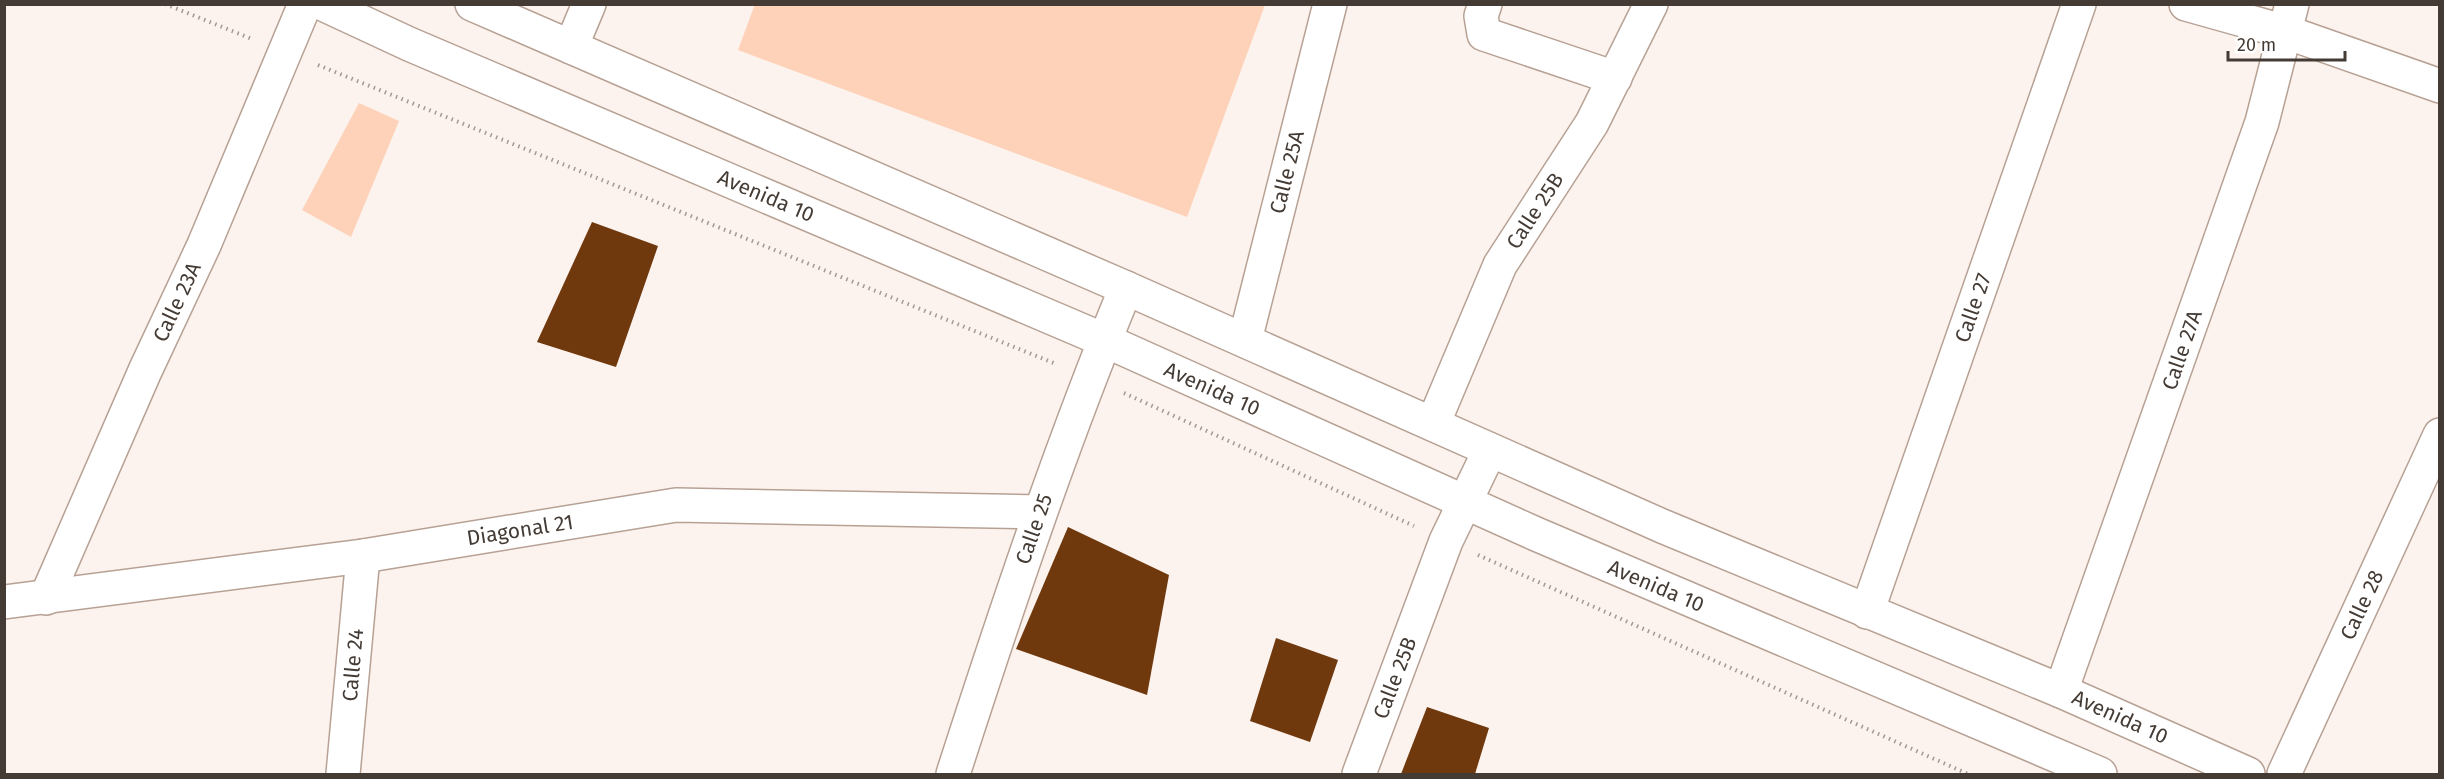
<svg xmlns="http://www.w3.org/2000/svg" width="2444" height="779" font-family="'Fira Sans',sans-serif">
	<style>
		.green { fill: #fdd2b8 }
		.building { fill: #6f380d }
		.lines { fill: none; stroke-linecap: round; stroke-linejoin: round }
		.minor-casing { stroke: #b7a194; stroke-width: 36 }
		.major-casing { stroke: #b7a194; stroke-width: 36 }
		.path { stroke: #a39994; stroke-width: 4; stroke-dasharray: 1.5 4.5; stroke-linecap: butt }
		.minor { stroke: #fff; stroke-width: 33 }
		.major { stroke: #fff; stroke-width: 33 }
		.labels { text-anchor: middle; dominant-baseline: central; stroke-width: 6; stroke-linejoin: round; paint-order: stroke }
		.street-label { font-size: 21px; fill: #443b35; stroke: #fff }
	</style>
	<rect width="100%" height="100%" fill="#fdf3ee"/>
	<g class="green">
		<path d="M755,4H1265V5L1187,217L738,50Z"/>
		<path d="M359,103L399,121L351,237L302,210Z"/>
	</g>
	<g class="building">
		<path d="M592,222L658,246L616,367L537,342Z"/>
		<path d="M1068,527L1169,575L1147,695L1016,649Z"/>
		<path d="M1276,638L1338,660L1310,742L1250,721Z"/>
		<path d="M1427,707L1489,728L1475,774H1401Z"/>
	</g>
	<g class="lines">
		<g class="minor-casing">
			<g id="minor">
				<path d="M1485,4L1481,16L1484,34L1615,78"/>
				<path d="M2186,4L2286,32L2440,86"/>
				<path d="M571,47L589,4"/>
				<path d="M1245,340L1330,4"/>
				<path d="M1433,424L1500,265L1592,123L1651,4"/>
				<path d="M46,598L145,371L204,245L305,4"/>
				<path d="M4,602L363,556L676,505L1039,512"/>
				<path d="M1867,612L2079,4"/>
				<path d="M2061,691L2262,122L2292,4"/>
				<path d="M343,774L363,556"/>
				<path d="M953,774C1006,610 1060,448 1126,288"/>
				<path d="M1359,774L1446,541L1490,450"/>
				<path d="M2284,774L2440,435"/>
			</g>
		</g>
		<g class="major-casing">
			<g id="major">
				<path d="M323,4L409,44L1104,340L1536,534L2100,774"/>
				<path d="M472,4L1126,288L1662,526L2061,691L2248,774"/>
			</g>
		</g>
		<g class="path">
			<path d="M165,4L252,39"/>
			<path d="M318,65L1056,364"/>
			<path d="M1124,393L1414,526"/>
			<path d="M1478,555L1968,774"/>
		</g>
		<use href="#minor" class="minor"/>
		<use href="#major" class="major"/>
	</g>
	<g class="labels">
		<g class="street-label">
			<text transform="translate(1287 172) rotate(-76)">Calle 25A</text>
			<text transform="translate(766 196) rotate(23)">Avenida 10</text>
			<text transform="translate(1535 211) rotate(-57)">Calle 25B</text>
			<text transform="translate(177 302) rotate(-65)">Calle 23A</text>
			<text transform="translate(1973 308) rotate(-71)">Calle 27</text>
			<text transform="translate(2182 350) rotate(-71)">Calle 27A</text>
			<text transform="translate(1212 389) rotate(24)">Avenida 10</text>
			<text transform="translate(1034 529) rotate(-71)">Calle 25</text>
			<text transform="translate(520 530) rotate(-9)">Diagonal 21</text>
			<text transform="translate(1656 586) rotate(23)">Avenida 10</text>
			<text transform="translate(2362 605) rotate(-65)">Calle 28</text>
			<text transform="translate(353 665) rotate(-85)">Calle 24</text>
			<text transform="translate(1395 678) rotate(-69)">Calle 25B</text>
			<text transform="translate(2120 717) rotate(24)">Avenida 10</text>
		</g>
	</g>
	<rect width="2444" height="779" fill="none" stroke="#443b35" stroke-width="12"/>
	<path d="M2228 51v9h117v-9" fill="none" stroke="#443b35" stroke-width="3"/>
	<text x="2237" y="51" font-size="18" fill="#443b35" stroke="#ffffff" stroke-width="4.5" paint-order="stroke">20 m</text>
</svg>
